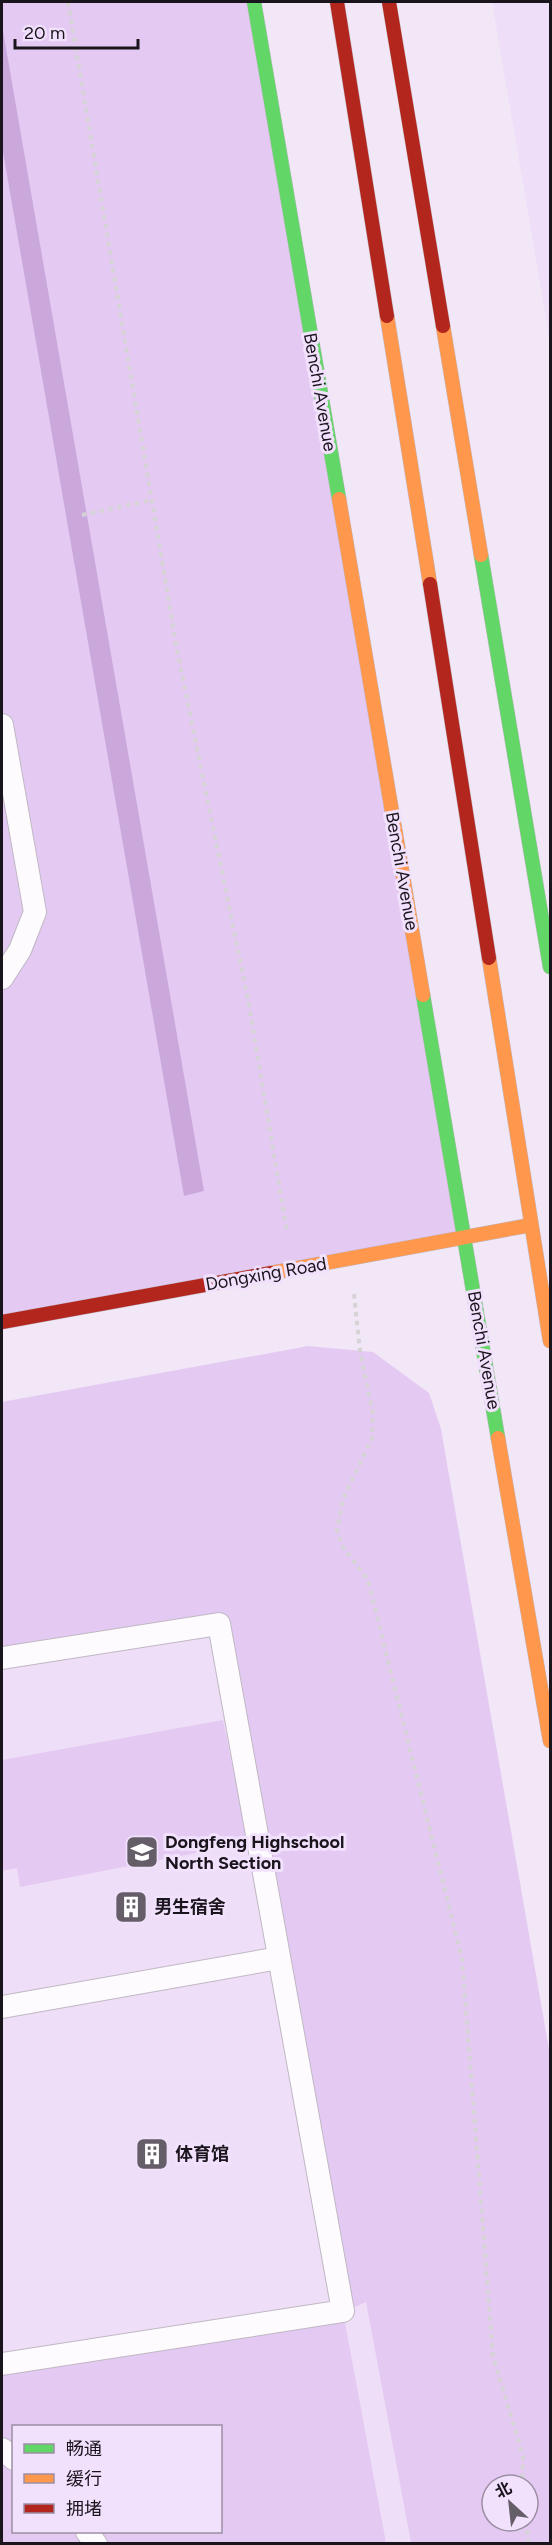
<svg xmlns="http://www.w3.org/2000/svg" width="552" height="2545" font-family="Figtree,'Noto Sans SC',sans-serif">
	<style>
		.built { fill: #eedef7; fill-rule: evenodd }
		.green { fill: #e4caf2; fill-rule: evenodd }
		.water { fill: #caa8db }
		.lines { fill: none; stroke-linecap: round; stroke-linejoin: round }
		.lane-casing { stroke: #c0b8c4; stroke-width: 24 }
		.fast-casing { stroke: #c0b8c4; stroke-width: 15 }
		.slow-casing { stroke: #c0b8c4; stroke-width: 15 }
		.jam-casing { stroke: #c0b8c4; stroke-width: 15 }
		.path { stroke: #d6d3d7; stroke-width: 4; stroke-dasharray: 4.5 4.5; stroke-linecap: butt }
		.lane { stroke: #fdfbfe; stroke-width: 22 }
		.fast { stroke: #63d668; stroke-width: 14 }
		.slow { stroke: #ff974d; stroke-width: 14 }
		.jam { stroke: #b3261e; stroke-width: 14 }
		.labels { text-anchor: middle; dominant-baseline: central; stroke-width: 6; stroke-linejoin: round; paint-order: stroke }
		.street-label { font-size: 18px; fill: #1a141d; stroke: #f2e1fc }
		.poi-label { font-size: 18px; font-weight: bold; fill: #1a141d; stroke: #f2e1fc; text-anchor: start }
	</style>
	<rect width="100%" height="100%" fill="#f1e7f6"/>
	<g class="built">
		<path d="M492,2H550V342Z"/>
		<path d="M193,1369L411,2543L2,2544V1402ZM14,2426H220V2532H14Z"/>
	</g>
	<g class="green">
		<path d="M2,2H254L465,1239L2,1322Z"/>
		<path d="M308,1346L373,1352L429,1393L441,1429L550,2055V2543H411L366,2302L343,2312L386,2543H2V2364L342,2311L219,1624L2,1658V1402ZM14,2426H220V2532H14ZM492,2485H528V2521H492Z"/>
		<path d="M223,1720L248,1843L20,1887L17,1868L2,1871V1760Z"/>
	</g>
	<path class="water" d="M2,25L204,1191L184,1196L2,146Z"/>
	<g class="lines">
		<g class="lane-casing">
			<g id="lane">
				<path d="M2,725L35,912L20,950L2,978"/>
				<path d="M2,1658L219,1624L343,2311L2,2364"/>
				<path d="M2,2007L279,1958"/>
				<path d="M2,2449L14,2459"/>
				<path d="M87,2532L96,2544"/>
			</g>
		</g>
		<g class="fast-casing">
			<g id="fast">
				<path d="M254,2L339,499"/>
				<path d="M481,555L550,967"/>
				<path d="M423,995L498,1438"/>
			</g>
		</g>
		<g class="slow-casing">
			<g id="slow">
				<path d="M387,316L430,584"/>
				<path d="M443,326L481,555"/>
				<path d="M339,499L423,995"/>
				<path d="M489,958L550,1341"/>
				<path d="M271,1273L531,1225"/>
				<path d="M498,1438L550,1741"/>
			</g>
		</g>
		<g class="jam-casing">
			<g id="jam">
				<path d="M337,2L387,316"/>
				<path d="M389,2L443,326"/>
				<path d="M430,584L489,958"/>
				<path d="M2,1322L271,1273"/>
			</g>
		</g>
		<g class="path">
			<path d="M68,2L177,650L249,1005L287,1232"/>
			<path d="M82,515L152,500"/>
			<path d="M354,1294L360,1351L373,1414L372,1438L343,1499L337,1530L343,1547L368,1580L462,1959L493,2356L523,2456L522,2485"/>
			<path d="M526,2521L529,2544"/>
		</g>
		<use href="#lane" class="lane"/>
		<use href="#fast" class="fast"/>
		<use href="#slow" class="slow"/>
		<use href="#jam" class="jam"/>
	</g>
	<defs>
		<g id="school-square" transform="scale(1.725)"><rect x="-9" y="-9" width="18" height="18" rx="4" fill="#655e69" stroke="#f2e1fc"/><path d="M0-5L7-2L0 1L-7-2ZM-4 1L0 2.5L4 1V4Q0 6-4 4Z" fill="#fff"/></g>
		<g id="building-square" transform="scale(1.725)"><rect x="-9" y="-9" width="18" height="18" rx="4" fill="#655e69" stroke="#f2e1fc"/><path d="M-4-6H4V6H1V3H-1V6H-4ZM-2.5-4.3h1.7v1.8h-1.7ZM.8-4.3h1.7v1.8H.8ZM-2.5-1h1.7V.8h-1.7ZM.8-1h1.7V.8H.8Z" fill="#fff"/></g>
	</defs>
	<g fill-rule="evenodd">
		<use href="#school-square" x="142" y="1852"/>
		<use href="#building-square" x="131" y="1907"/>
		<use href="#building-square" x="152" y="2154"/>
	</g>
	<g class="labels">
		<g class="street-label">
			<text transform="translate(320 392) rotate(80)">Benchi Avenue</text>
			<text transform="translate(402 871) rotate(80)">Benchi Avenue</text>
			<text transform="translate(266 1274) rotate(-10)">Dongxing Road</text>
			<text transform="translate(484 1350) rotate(80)">Benchi Avenue</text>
		</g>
		<g class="poi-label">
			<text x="165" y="1842">Dongfeng Highschool<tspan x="165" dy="21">North Section</tspan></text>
			<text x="154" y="1907">男生宿舍</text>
			<text x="175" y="2154">体育馆</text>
		</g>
	</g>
	<rect width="552" height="2545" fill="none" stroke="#1a141d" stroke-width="6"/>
	<rect x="12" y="2425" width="210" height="108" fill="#f2e1fc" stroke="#9c8fa3" stroke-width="1.5"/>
	<rect x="24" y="2444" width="30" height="9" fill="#63d668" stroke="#9c8fa3" stroke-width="1.5"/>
	<text x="66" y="2455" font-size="18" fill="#1a141d">畅通</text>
	<rect x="24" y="2474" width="30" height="9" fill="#ff974d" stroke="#9c8fa3" stroke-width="1.5"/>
	<text x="66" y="2485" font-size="18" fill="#1a141d">缓行</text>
	<rect x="24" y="2504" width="30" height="9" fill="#b3261e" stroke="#9c8fa3" stroke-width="1.5"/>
	<text x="66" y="2515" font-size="18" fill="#1a141d">拥堵</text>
	<g transform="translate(510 2503) rotate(333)"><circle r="28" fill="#f2e1fc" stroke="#9c8fa3" stroke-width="1.5"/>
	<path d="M0-4.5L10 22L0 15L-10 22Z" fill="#655e69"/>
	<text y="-9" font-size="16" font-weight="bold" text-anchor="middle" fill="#1a141d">北</text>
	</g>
	<path d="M15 39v9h123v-9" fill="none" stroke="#1a141d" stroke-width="3"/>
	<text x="24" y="39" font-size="18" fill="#1a141d" stroke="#f2e1fc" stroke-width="4.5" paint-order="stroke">20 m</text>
</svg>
